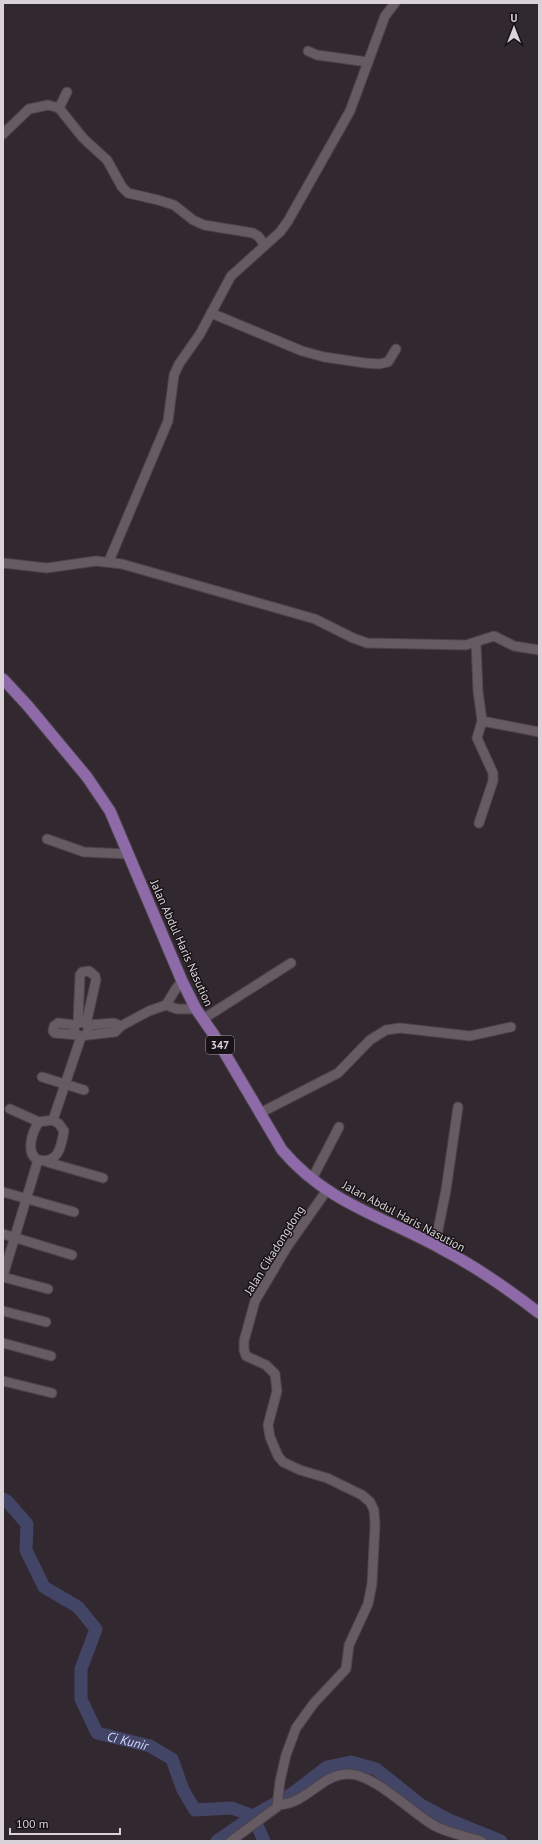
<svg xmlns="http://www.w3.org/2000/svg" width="542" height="1844" font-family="'PT Sans',sans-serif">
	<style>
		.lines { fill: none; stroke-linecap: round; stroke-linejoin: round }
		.river { stroke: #434566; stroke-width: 13 }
		.minor-casing { stroke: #4c434a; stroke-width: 11 }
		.major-casing { stroke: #4c434a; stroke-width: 13 }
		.minor { stroke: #665a63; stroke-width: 9 }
		.major { stroke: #8e6aa8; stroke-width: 11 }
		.labels { text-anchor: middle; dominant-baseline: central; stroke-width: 3; stroke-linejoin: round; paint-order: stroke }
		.shield { fill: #171316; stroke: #9f999d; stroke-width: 1 }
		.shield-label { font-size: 11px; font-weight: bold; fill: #d9d2d7 }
		.street-label { font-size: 12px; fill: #d9d2d7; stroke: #171316 }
		.water-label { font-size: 13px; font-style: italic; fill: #d4d8fd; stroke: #171316 }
	</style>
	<rect width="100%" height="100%" fill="#322830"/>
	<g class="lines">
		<g class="river">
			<path id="s1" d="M3,1499L7,1501L27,1524L26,1550L44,1587L78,1607L96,1629L81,1669V1699L97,1733L150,1746L172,1759L183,1790L195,1810L232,1808L253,1816L264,1841"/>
			<path d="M217,1841L253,1816L292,1794L327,1767L351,1762L376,1769L421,1805L449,1820L501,1841"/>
		</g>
		<g class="minor-casing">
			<g id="minor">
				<path d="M308,51L317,55L368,62"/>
				<path d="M59,108L83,138L107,160L122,187L128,193L158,200L174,205L193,220L204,225L253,233L258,236L264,244"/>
				<path d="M3,134L29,109L48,105L59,108L67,92"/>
				<path d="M211,313L302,351L324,357L365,363L379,364L388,362L396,349"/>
				<path d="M109,561L168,421L174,375L179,364L200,334L231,276L280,232L288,221L350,111L385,16L395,3"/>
				<path d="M3,563L47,568L96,561L122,564L315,619L353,638L367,643L466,645L494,636L514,646L539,650"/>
				<path d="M476,643L478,691L482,721L477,738L493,773V781L479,823"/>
				<path d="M482,721L539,732"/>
				<path d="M47,839L84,852L128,854"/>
				<path d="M166,1005L175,990L182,981"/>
				<path d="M203,1019L291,963"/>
				<path d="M78,1023L80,975L82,972L89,971L95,976L96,980L86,1024"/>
				<path d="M75,1025L58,1023L54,1026L53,1031L55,1033L77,1035"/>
				<path d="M88,1025L114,1023L121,1026"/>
				<path d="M86,1035L88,1032V1025L82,1022L76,1024C73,1029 74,1033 79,1036L115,1032L121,1026L149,1011L166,1005L177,1009H196"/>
				<path d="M42,1077L84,1090"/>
				<path d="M10,1109L39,1122"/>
				<path d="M260,1113L338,1073L370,1040L386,1030L400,1028L470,1036L511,1027"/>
				<path d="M38,1160C25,1153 32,1132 39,1122L53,1120"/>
				<path d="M47,1162L103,1178"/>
				<path d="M312,1179L339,1127"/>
				<path d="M3,1192L74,1212"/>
				<path d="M3,1234L72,1255"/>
				<path d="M435,1245L446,1190L458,1107"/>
				<path d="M3,1276L38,1160C58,1164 61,1148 64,1131L59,1124L53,1120L81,1037"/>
				<path d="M3,1277L48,1289"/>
				<path d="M3,1311L46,1322"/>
				<path d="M3,1343L51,1356"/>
				<path d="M3,1381L52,1393"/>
				<path d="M278,1805C309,1803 320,1774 349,1774C374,1774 412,1813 435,1826C448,1833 466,1836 481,1841"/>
				<path d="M231,1841L277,1807L280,1781L286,1755L296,1728L314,1703L346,1669L349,1645L368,1604L372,1584L375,1525L374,1510L370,1502L362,1495L327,1478L300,1470L283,1462L278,1456L270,1437L268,1425L277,1391L275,1374L266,1365L246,1356L244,1350V1341L255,1301L287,1247L327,1190"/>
			</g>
		</g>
		<g class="major-casing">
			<path id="major" d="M3,679L28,706L87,777L110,811L182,981L196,1009L214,1035L282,1150C327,1203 382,1216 440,1248C475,1266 508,1289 539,1313"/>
		</g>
		<use href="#minor" class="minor"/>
		<use href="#major" class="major"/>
	</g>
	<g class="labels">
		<rect class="shield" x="206" y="1036" width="28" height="18" rx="3"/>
		<g class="shield-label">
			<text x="220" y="1045">347</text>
		</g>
		<g class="street-label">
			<text transform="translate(182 943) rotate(66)">Jalan Abdul Haris Nasution</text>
			<text transform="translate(404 1216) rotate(28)">Jalan Abdul Haris Nasution</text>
			<text transform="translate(274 1250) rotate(-58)">Jalan Cikadongdong</text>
		</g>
		<g class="water-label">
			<text stroke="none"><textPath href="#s1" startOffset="312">Ci Kunir</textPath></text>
		</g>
	</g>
	<rect width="542" height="1844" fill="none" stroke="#d9d2d7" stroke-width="8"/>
	<g transform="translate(514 28)" stroke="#171316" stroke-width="3" paint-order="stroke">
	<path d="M0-3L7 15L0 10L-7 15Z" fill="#d9d2d7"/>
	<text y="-6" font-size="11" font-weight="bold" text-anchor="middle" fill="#d9d2d7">U</text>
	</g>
	<path d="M10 1828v6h110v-6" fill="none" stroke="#d9d2d7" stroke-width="2"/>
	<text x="16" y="1828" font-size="12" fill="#d9d2d7" stroke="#171316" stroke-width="3" paint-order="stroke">100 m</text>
</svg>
